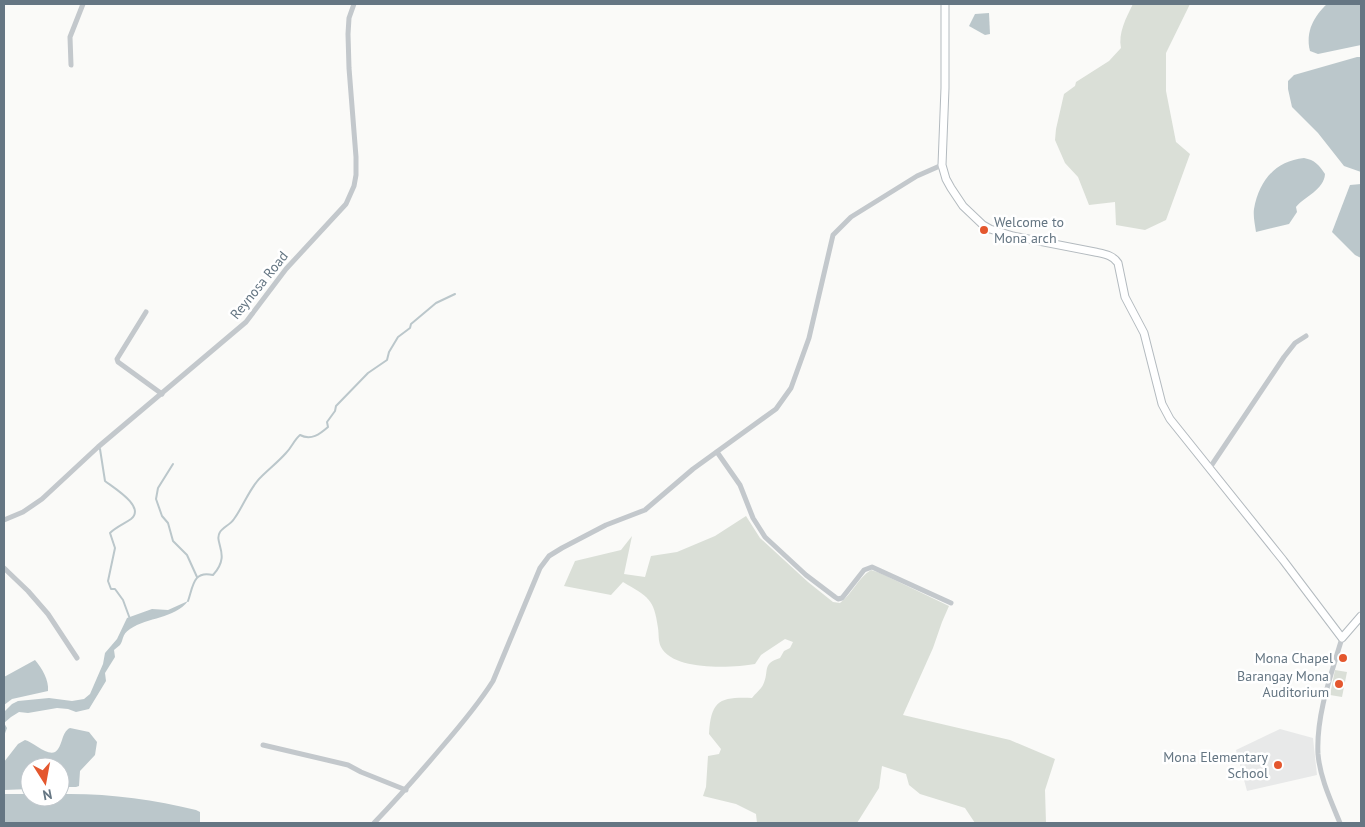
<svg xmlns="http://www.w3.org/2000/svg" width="1365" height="827" font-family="'PT Sans',sans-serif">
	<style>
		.built { fill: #e8e9e9 }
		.green { fill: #dadfd7 }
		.water { fill: #bbc7cb }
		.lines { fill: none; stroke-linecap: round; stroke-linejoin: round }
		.stream { stroke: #bbc7cb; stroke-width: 2 }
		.secondary-casing { stroke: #b3babf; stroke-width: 9 }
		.street { stroke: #c3c8cc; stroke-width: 5 }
		.secondary { stroke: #fff; stroke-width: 7 }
		.poi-dot { fill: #e4572e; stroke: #fff; stroke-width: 2 }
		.labels { text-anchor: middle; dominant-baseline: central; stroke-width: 5; stroke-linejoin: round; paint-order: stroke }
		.poi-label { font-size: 14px; fill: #657683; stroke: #fff; text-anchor: end }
		.street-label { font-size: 14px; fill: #657683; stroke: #fff }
	</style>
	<rect width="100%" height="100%" fill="#fafaf8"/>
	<path class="built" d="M1280,729L1313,738L1317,775L1247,791L1236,750Z"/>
	<g class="green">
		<path d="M1133,4H1190L1166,53V91L1176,142L1190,154L1166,220L1145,230L1116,225L1115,202L1089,205L1078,177L1065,163L1055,140L1056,129L1064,94L1075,86L1076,82L1109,61L1121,48C1118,33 1126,18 1133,4Z"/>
		<path d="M746,516L760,538L808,582L833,602L840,603C852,594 858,578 871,570L880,573L949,606L942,622L933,648L903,715L1010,740L1055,759L1045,790L1046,823H975L965,808L920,794L909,785L906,774L882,766L879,788L857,823H757L756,814L736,804L703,796L706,787L708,756L719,754L721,749L709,734C711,700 720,697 752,698C755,694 761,689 763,685C770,671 761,664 780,658L784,651L790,648L793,642L785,639L761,655L755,664C732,668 673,671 661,647C658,641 659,634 658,628C654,598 648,597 623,582L611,595L564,586L575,561L621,550L632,536L624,574L645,577L651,556L677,552L715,536Z"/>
		<path d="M1335,670L1347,672L1342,697L1330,695Z"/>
	</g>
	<g class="water">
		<path d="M1327,4H1361V45L1318,54L1310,51C1305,32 1314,16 1327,4Z"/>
		<path d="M989,13L990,34L985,35L969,26L975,14Z"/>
		<path d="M1357,57H1361V172L1344,166L1318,133L1292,107L1288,89V81L1294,75Z"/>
		<path d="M1304,158C1315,160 1319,165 1325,174C1324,190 1305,196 1296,207L1297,212L1289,224L1256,232C1255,225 1253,216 1254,209C1259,181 1275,161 1304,158Z"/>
		<path d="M1361,184V258L1355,255L1332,232L1350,185Z"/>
		<path d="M188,601C174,619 148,617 130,629C121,635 124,640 120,645C118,647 116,648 114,650L115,657L105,673L106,681L89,709L76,712L68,709L57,708L28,713L19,712L11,717L4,723L7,728L4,736V712L12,704L18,701L49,698L72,701L84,699L90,694L103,664L105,653L117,639L127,618L152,609L168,610Z"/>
		<path d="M35,660C42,668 49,680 48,691L12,699L4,705V677Z"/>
		<path d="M70,728L89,732L97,742L95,755L80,771L79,786L76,787H60V767H30V789L4,790V762L18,744L25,740C33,742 47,756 55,752C63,747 61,732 70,728Z"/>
		<path d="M4,794H30V797H60V794C106,793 152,799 196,810L200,812V823H4Z"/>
	</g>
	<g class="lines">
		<g class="stream">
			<path d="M100,449L105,481C114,488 146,507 131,519C124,524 116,527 110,533L115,548L108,581L111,589H115L123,600L130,619"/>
			<path d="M173,464L158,488L156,499L162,516L168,523L173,541L187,555L197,577"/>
			<path d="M188,601C193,587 193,570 213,575C232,554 213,543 220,532C223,527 230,525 234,519C243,507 250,487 261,477C269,469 278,462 286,453C292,447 294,440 300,435C311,441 320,434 328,427L327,422L335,411L336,406L368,373L387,360L389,352L398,337L410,328L411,324L436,303L455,294"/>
		</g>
		<g class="secondary-casing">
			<path id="secondary" d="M945,4V88L942,165L946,179L951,188L963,206L983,225L990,229L1013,236L1095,252C1104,254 1113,255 1118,263L1125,297L1144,333L1162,404L1170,419L1283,560L1342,638L1361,616"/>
		</g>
		<g class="street">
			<path d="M71,65L70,37L83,4"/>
			<path d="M146,312L117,359L118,362L162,394"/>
			<path d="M717,452L740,485L753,518L765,537L806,575L835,597L838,599L842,598L864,570L872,567L951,603"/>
			<path d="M1209,469L1284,357L1295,343L1306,336"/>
			<path d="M4,520L23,512L42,499L98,447L246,322L286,269L346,204L354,186L356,175V157L349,68L348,34L349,18L354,4"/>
			<path d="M4,568L28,591L48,614L77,658"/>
			<path d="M263,745L348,765L361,772L406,790"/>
			<path d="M374,823C397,799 419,774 441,748C460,726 478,705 493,681L540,568L549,556L562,548L606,525L645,510L693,469L776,409L791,388L809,338L833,235L851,217L917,176L942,165"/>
			<path d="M1340,823C1331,801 1320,778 1318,754C1316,715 1331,675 1342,638"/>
		</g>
		<use href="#secondary" class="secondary"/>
	</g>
	<g class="poi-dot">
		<circle cx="984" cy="230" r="5"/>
		<circle cx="1343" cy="658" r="5"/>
		<circle cx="1339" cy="684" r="5"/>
		<circle cx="1278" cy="765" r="5"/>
	</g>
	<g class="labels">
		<g class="poi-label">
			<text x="994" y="222" text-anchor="start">Welcome to<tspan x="994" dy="16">Mona arch</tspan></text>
			<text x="1333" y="658">Mona Chapel</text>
			<text x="1329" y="676">Barangay Mona<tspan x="1329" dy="16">Auditorium</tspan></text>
			<text x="1268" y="757">Mona Elementary<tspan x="1268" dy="16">School</tspan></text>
		</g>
		<g class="street-label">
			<text transform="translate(259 285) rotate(-51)">Reynosa Road</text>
		</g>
	</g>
	<rect width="1365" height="827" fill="none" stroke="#657683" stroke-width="10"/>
	<g transform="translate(45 782) rotate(169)"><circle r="24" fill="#ffffff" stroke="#c1c8cd"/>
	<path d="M0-4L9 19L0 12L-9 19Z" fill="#e4572e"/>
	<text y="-8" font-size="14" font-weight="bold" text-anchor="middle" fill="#657683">N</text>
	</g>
</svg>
